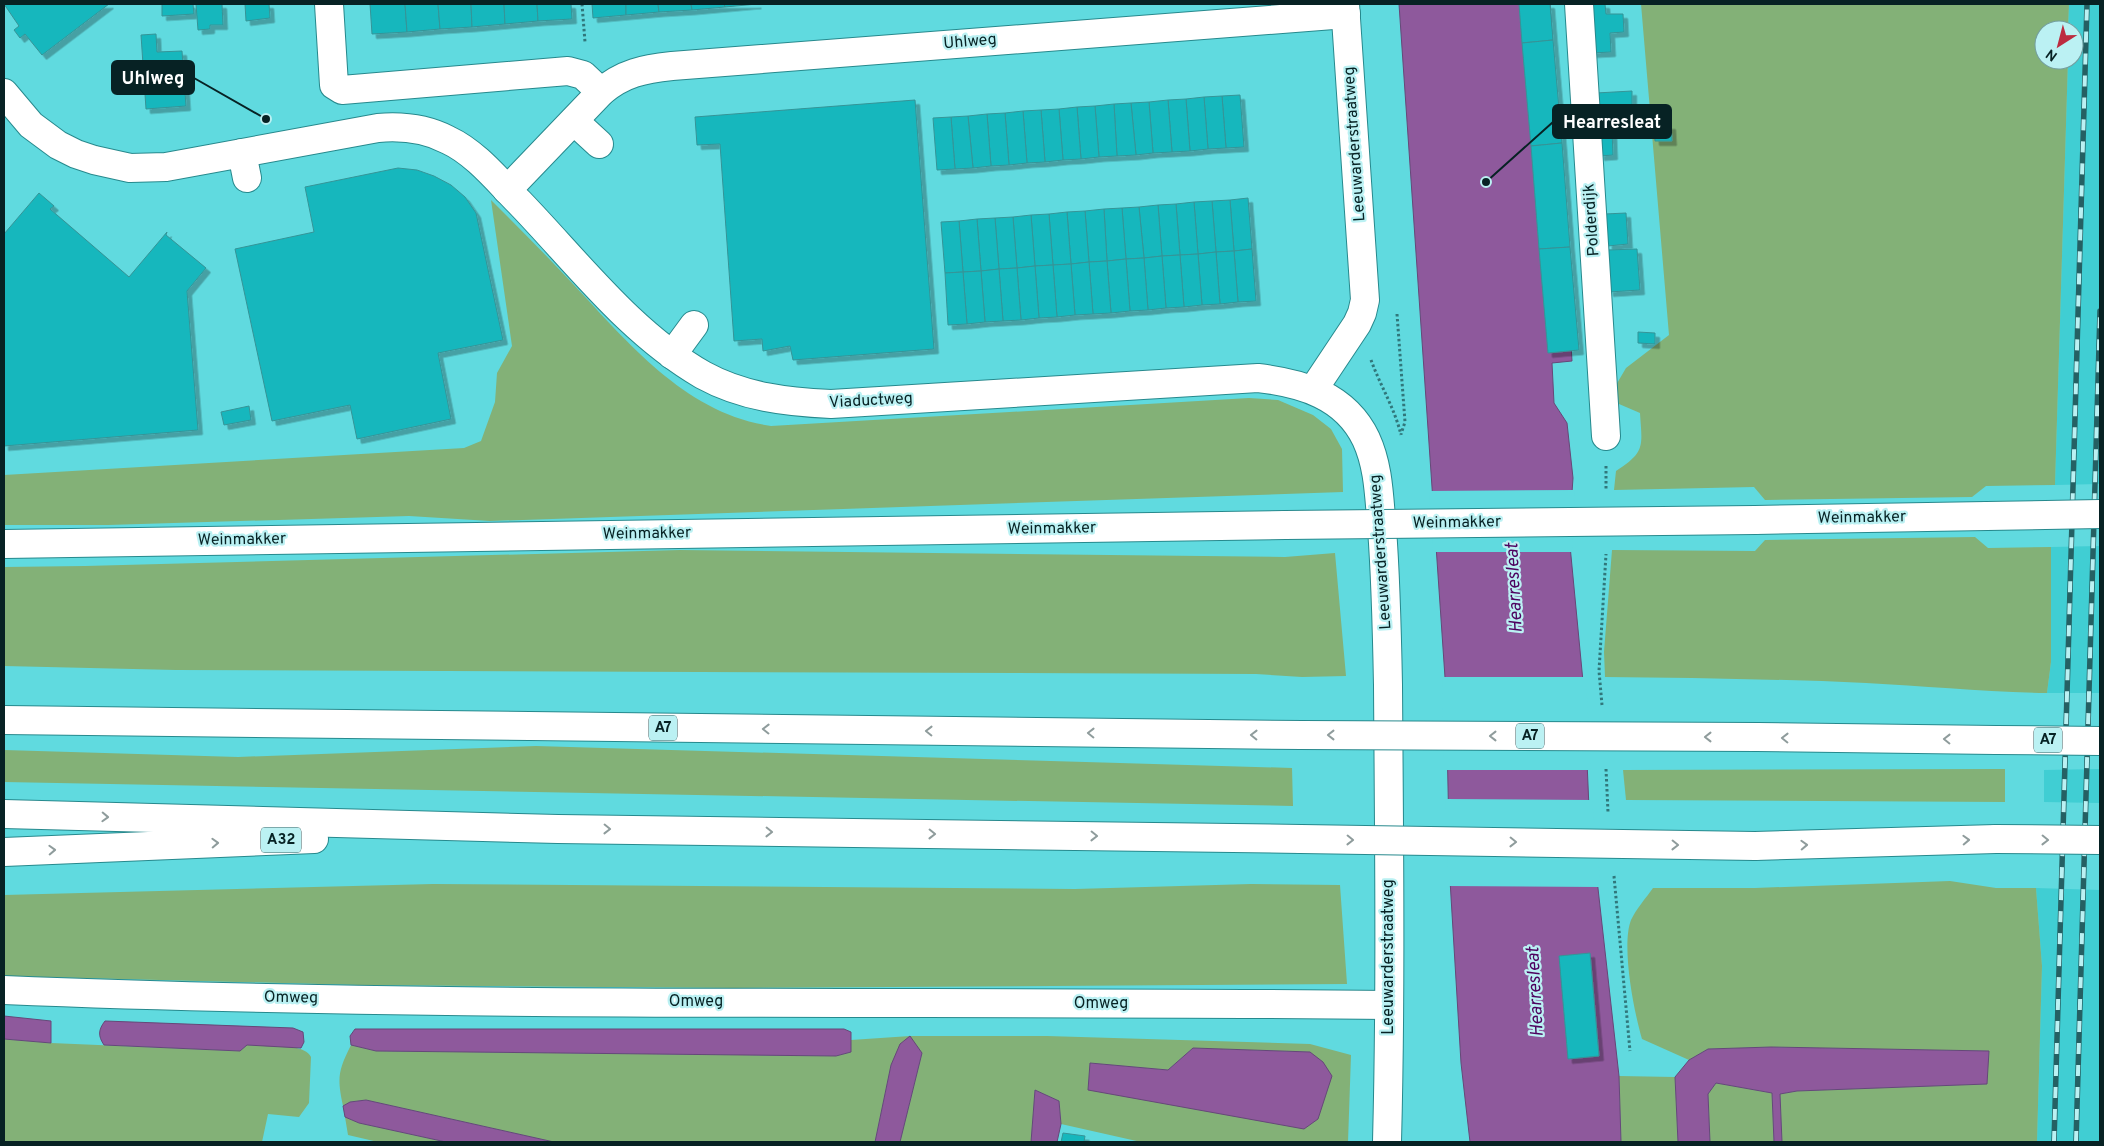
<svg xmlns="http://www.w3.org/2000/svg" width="2104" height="1146" font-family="Overpass,sans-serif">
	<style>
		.built { fill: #40ced3 }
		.green { fill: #83b177; fill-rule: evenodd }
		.water { fill: #8e599c; stroke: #664878 }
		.pier { fill: #60dadf }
		.building { fill: #17b7bd; stroke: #359497; filter: url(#shadow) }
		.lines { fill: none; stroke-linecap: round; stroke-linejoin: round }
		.minor-casing { stroke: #27898d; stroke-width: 30 }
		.major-casing { stroke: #27898d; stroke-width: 30 }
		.highway-casing { stroke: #27898d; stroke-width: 30 }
		.path { stroke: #30777b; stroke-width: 3; stroke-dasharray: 2.5 2.5; stroke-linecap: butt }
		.minor { stroke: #fff; stroke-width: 28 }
		.major { stroke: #fff; stroke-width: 28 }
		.highway { stroke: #fff; stroke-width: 28 }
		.rail-casing { stroke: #256063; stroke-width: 5.5 }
		.rail { stroke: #bbf1f3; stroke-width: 4; stroke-dasharray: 11; stroke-linecap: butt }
		.major-bridge-casing { stroke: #27898d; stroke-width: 30; stroke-linecap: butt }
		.highway-bridge-casing { stroke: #27898d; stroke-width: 30; stroke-linecap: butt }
		.major-bridge { stroke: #fff; stroke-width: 28 }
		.highway-bridge { stroke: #fff; stroke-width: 28 }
		.oneway { stroke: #8f9c9c }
		.labels { text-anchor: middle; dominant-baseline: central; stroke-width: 4.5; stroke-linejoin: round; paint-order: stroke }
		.shield { fill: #bbf1f3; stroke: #3d6062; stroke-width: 1 }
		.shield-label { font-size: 15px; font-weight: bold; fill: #072224 }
		.street-label { font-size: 16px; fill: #072224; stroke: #bbf1f3 }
		.water-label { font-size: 18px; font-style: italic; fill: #4e035f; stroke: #bbf1f3 }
		.leader { fill: none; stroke: #072224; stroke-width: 2 }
		.callout-dot { fill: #072224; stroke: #bbf1f3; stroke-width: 2 }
		.callout { fill: #072224; stroke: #072224; stroke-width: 2 }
		.callout-label { font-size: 18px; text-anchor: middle; font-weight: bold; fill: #fff }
	</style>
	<defs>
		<filter id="shadow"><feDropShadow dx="4.5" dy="4.5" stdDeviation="0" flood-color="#0004"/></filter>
	</defs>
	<rect width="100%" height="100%" fill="#60dadf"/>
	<g class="built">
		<path d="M2069,4H2100V484L2055,485L2068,60H2074V30H2068Z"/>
		<path d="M2100,546V693H2047L2051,662V547Z"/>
		<path d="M2100,769V803L2044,802V770Z"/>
		<path d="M2036,888L2100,890L2099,1142H2037L2042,966Z"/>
	</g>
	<g class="green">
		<path d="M1641,4H2069L2068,30H2044V60H2068L2055,485L1986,486L1972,497L1765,500L1754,487L1614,490L1616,471C1646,452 1642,446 1640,413L1619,404L1616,385L1626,368L1669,335Z"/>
		<path d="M491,200C519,228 547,256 574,285C629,344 687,414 771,426L1249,398L1278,400L1313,415L1331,429L1342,449L1343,492L490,521L409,516L108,525H4V475L464,448L481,441L495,402L497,373L512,346Z"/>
		<path d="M1975,537L1988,548L2051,547V662L2047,693C1986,692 1926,686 1866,683C1779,679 1692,678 1605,677L1604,652L1612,550L1755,551L1765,540Z"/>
		<path d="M680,550L1285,557L1335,553L1346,676L1302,677L1256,674L176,670L4,666V567L85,566Z"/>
		<path d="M536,746L1292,768L1293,806L4,782V750L238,757Z"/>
		<path d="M2005,769V802L1626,800L1623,770Z"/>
		<path d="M1950,881L1996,888H2036L2042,966L2037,1142H1782L1780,1094L1797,1091L1986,1084L1989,1051L1770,1047L1708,1049L1689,1060L1642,1039C1634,1012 1621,946 1631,920C1636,909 1646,898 1653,888H1755Z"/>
		<path d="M433,884L1075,889L1251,884L1340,885L1347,984L734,988L359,985L4,976V895Z"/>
		<path d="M910,1036H1047L1310,1044L1351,1055L1348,1142H1141L1061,1124L1059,1101L1035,1090L1031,1142H900L922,1053L891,1065L875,1142H554L366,1100L350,1102L343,1106C337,1078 338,1071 351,1045L376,1051L836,1056L851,1052V1040ZM1193,1048L1310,1052L1088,1090L1090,1063L1168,1070Z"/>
		<path d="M4,1039L51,1043L240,1051L247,1045C263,1046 304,1042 311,1057L309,1103L299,1117L268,1114L262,1142H4Z"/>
		<path d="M1619,1076L1675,1077L1678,1142H1621Z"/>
		<path d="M1716,1083L1772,1093L1774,1142H1710L1708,1094Z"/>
		<path d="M345,1117L359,1123L446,1142H378L348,1135Z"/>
	</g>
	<g class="water">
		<path d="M1399,4H1550L1572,361L1552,363L1554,403L1567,423L1573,478L1569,535L1584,692L1589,808L1619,1076L1621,1142H1470L1461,1063L1450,880L1446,692Z"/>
		<path d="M4,1016L51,1021V1043L4,1039Z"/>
		<path d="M105,1021L293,1028L303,1032L304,1042L301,1048L247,1045L240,1051L104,1045C98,1036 98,1030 105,1021Z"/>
		<path d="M355,1029H844L851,1032V1052L836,1056L376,1051L351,1045L350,1036Z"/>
		<path d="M910,1036L922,1053L900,1142H875L891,1065L900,1044Z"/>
		<path d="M1771,1047L1989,1051L1987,1084L1797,1091L1780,1094L1782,1142H1774L1772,1093L1716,1083L1708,1094L1710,1142H1678L1675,1077L1689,1060L1708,1049Z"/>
		<path d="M1193,1048L1310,1052L1323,1062L1332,1076L1318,1119L1304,1129L1088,1090L1090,1063L1168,1070Z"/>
		<path d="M1035,1090L1059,1101L1061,1124L1057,1142H1031Z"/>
		<path d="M366,1100L554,1142H446L359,1123L345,1117L343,1106L350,1102Z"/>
	</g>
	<g class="pier">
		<path d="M1575,490L1572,535L1573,552H1433L1429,491Z"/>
		<path d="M1442,677H1586L1591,770H1444Z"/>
		<path d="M1445,799L1592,800L1601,887L1448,886Z"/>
	</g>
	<g class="building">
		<path d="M4,4H109L42,55L25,34L20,38L14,30L19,26Z"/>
		<path d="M162,4H193L194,14L162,16Z"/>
		<path d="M196,4H222L223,25H210V29L198,30Z"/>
		<path d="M245,4H269L270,18L246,21Z"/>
		<path d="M370,4H405L407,32L372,34Z"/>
		<path d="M405,4H438L440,29L407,32Z"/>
		<path d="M438,4H471L472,27L440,29Z"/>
		<path d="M471,4H504L505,24L472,27Z"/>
		<path d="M504,4H537L538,21L505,24Z"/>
		<path d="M537,4H571L572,19L538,21Z"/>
		<path d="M592,4H626V15L593,18Z"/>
		<path d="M626,4H658L659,12L626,15Z"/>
		<path d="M658,4H691L692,10L659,12Z"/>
		<path d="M691,4H724L725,7L692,10Z"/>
		<path d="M724,4H757L725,7Z"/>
		<path d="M1519,4H1550L1553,40L1522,43Z"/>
		<path d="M1590,4H1605L1606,14H1623L1624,32L1610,33L1611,52L1592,53Z"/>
		<path d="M156,34L157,52L182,51L186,106L146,109L141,35Z"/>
		<path d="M1553,40L1562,143L1531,146L1522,43Z"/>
		<path d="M1632,91V111L1613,112L1614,130L1612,131L1613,155L1600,156L1596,93Z"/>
		<path d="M1240,95L1244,147L1226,148L1222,96Z"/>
		<path d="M1222,96L1226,148L1208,149L1204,97Z"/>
		<path d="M1204,97L1208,149L1190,151L1186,99Z"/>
		<path d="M1186,99L1190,151L1172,152L1168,100Z"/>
		<path d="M915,100L934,349L793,360L790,346L763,351L762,339L734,341L720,144L697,145L695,117Z"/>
		<path d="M1168,100L1172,152L1153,153L1149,102Z"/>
		<path d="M1149,102L1153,153L1136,155L1131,103Z"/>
		<path d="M1131,103L1136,155L1117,156L1114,104Z"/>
		<path d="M1114,104L1117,156L1099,157L1095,106Z"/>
		<path d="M1095,106L1099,157L1081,159L1077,107Z"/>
		<path d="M1077,107L1081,159L1063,160L1059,109Z"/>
		<path d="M1059,109L1063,160L1045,162L1041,110Z"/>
		<path d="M1041,110L1045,162L1027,163L1023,111Z"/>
		<path d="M1023,111L1027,163L1009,165L1005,113Z"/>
		<path d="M1005,113L1009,165L991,166L987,114Z"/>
		<path d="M987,114L991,166L973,168L968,116Z"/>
		<path d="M968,116L973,168L955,169L951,117Z"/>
		<path d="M951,117L955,169L937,170L933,118Z"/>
		<path d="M1654,125H1671L1672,141H1655Z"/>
		<path d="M1562,143L1570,247L1539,249L1531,146Z"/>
		<path d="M398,168L417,170L434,176L451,185L465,197L476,213L503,340L438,353L451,419L357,439L350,405L272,421L235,249L314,232L305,187Z"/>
		<path d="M39,193L54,206L50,209L129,277L167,232L166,235L206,268L187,291L198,430L4,446V234Z"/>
		<path d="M1248,198L1252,249L1234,251L1230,200Z"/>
		<path d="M1230,200L1234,251L1216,252L1212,201Z"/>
		<path d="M1212,201L1216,252L1198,254L1194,202Z"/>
		<path d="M1194,202L1198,254L1180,255L1176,204Z"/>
		<path d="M1176,204L1180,255L1162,256L1158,205Z"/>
		<path d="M1158,205L1162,256L1144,258L1139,207Z"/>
		<path d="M1139,207L1144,258L1126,259L1122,208Z"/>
		<path d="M1122,208L1126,259L1107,261L1104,209Z"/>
		<path d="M1104,209L1107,261L1089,262L1085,211Z"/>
		<path d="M1085,211L1089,262L1071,264L1067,212Z"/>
		<path d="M1067,212L1071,264L1053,265L1049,214Z"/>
		<path d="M1626,213L1628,244L1608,246L1605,214Z"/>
		<path d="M1049,214L1053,265L1035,266L1031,215Z"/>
		<path d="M1031,215L1035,266L1017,268L1013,217Z"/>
		<path d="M1013,217L1017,268L999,269L995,218Z"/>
		<path d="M995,218L999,269L981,271L977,219Z"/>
		<path d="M977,219L981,271L963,272L959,221Z"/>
		<path d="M959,221L963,272L945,273L941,222Z"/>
		<path d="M1570,247L1579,350L1548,353L1539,249Z"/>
		<path d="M1252,249L1256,301L1238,302L1234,251Z"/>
		<path d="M1637,249L1640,290L1609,292L1607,250Z"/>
		<path d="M1234,251L1238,302L1220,304L1216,252Z"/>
		<path d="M1216,252L1220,304L1202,305L1198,254Z"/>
		<path d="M1198,254L1202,305L1184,307L1180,255Z"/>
		<path d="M1180,255L1184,307L1166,308L1162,256Z"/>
		<path d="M1162,256L1166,308L1148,310L1144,258Z"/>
		<path d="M1144,258L1148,310L1130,311L1126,259Z"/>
		<path d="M1126,259L1130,311L1111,313L1107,261Z"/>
		<path d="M1107,261L1111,313L1093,314L1089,262Z"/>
		<path d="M1089,262L1093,314L1075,315L1071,264Z"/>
		<path d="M1071,264L1075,315L1057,317L1053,265Z"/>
		<path d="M1053,265L1057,317L1039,318L1035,266Z"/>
		<path d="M1035,266L1039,318L1021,320L1017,268Z"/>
		<path d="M1017,268L1021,320L1003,321L999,269Z"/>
		<path d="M999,269L1003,321L985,322L981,271Z"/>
		<path d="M981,271L985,322L967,324L963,272Z"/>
		<path d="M963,272L967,324L948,325L945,273Z"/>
		<path d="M1638,332L1655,333V344L1638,343Z"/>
		<path d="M249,406L251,420L224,425L221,412Z"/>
		<path d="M1590,953L1599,1056L1568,1059L1559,956Z"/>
		<path d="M1063,1133L1085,1136L1084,1142H1061Z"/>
	</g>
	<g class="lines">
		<g class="minor-casing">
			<g id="minor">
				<path d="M329,4L334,85L342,90L568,71L583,75L601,92C623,73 644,69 672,66L1346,14"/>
				<path d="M1579,4L1606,436"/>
				<path d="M4,93L31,125L58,145L76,154L94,160L130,168L166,167L378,128C401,126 427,129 448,140C476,153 498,181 519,202C577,262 630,333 703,375C743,397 787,402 831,404L1258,378C1301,383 1345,395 1366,439C1379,467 1379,498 1382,529C1386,581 1387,633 1388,685C1389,837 1391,990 1387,1142"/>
				<path d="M574,121L599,144"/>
				<path d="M242,153L247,178"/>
				<path d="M507,190L601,92"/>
				<path d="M672,355L694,325"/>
				<path d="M1313,390L1357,324L1362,313L1365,300L1345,4"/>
				<path d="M4,990C465,1009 927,1000 1389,1005"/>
			</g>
		</g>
		<g class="major-casing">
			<g id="major">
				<path d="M1755,520L1987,516"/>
				<path d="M4,544L1285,525"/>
			</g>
		</g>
		<g class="highway-casing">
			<g id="highway">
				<path d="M4,720L1302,735"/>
				<path d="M1757,737L1996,740"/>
				<path d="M4,814L558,829L1301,839"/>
				<path d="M1755,846L1996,839"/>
				<path d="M4,852L314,839"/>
			</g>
		</g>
		<g class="path">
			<path d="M582,4L585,42"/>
			<path d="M1397,314L1405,422L1401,434"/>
			<path d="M1371,360C1380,385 1395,409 1401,435"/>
			<path d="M1606,466V490"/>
			<path d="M1602,705L1599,671L1606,554"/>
			<path d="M1606,769L1608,812"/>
			<path d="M1614,876L1630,1051"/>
		</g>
		<use href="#minor" class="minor"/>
		<use href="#major" class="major"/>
		<use href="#highway" class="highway"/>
		<g class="rail-casing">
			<g id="rail">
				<path d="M2054,1142L2087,4"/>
				<path d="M2076,1142L2100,311"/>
			</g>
		</g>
		<use href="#rail" class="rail"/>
		<g class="major-bridge-casing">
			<g id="major-bridge">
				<path d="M1987,516L2100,514"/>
				<path d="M1285,525L1755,520"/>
			</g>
		</g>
		<g class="highway-bridge-casing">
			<g id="highway-bridge">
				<path d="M1302,735L1757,737"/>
				<path d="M1996,740L2100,741"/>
				<path d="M1301,839L1755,846"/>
				<path d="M1996,839L2100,840"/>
			</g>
		</g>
		<use href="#major-bridge" class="major-bridge"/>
		<use href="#highway-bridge" class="highway-bridge"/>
	</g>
	<defs><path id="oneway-chevron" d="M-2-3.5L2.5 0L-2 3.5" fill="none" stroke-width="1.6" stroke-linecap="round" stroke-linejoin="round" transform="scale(1.25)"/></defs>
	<g class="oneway">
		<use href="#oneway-chevron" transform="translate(766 729) rotate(-179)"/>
		<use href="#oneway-chevron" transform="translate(929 731) rotate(-179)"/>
		<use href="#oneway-chevron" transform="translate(1091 733) rotate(-179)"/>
		<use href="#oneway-chevron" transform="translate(1254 735) rotate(-179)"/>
		<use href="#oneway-chevron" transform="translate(1331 735) rotate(-180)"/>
		<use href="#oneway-chevron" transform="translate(1493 736) rotate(-180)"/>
		<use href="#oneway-chevron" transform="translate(1708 737) rotate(-180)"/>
		<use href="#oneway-chevron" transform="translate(1785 738) rotate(-179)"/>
		<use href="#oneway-chevron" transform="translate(1947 739) rotate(-179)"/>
		<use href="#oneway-chevron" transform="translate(105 817) rotate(2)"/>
		<use href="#oneway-chevron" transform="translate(607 829) rotate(1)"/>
		<use href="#oneway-chevron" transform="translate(769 832) rotate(1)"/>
		<use href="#oneway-chevron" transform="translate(932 834) rotate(1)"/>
		<use href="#oneway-chevron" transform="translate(1094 836) rotate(1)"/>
		<use href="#oneway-chevron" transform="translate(1350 840) rotate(1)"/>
		<use href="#oneway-chevron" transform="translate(1966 840) rotate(-2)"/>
		<use href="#oneway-chevron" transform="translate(2045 840) rotate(1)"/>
		<use href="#oneway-chevron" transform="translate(1513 842) rotate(1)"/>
		<use href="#oneway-chevron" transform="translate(215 843) rotate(-2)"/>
		<use href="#oneway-chevron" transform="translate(1675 845) rotate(1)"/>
		<use href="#oneway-chevron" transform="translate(1804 845) rotate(-2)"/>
		<use href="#oneway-chevron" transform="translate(52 850) rotate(-2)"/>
	</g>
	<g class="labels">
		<g class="shield">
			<rect x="649" y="715.5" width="28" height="25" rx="4"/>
			<rect x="1516" y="723.5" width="28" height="25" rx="4"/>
			<rect x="2034" y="727.5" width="28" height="25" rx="4"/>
			<rect x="261" y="827.5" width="40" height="25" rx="4"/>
		</g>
		<g class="shield-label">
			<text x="663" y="728">A7</text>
			<text x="1530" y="736">A7</text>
			<text x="2048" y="740">A7</text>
			<text x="281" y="840">A32</text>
		</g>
		<g class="street-label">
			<text transform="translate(970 42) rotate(-5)">Uhlweg</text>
			<text transform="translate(1355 144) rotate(-94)">Leeuwarderstraatweg</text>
			<text transform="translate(1592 220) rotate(-94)">Polderdijk</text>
			<text transform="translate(871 401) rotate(-3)">Viaductweg</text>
			<text transform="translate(1862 518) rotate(-1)">Weinmakker</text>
			<text transform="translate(1457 523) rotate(-1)">Weinmakker</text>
			<text transform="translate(1052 529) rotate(-1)">Weinmakker</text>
			<text transform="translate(647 534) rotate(-1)">Weinmakker</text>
			<text transform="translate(242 540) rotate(-1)">Weinmakker</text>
			<text transform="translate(1381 552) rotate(-94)">Leeuwarderstraatweg</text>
			<text transform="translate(1389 957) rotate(-90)">Leeuwarderstraatweg</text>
			<text transform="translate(291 998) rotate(1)">Omweg</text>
			<text x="696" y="1002">Omweg</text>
			<text x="1101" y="1004">Omweg</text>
		</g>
		<g class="water-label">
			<text transform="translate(1515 588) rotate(-93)">Hearresleat</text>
			<text transform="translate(1536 992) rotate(-93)">Hearresleat</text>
		</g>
	</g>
	<path class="leader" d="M266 119L194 78M1486 182L1553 122"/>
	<g class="callout-dot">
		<circle cx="266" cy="119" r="5"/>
		<circle cx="1486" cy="182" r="5"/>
	</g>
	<g class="callout">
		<rect x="112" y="61" width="82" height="33" rx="5"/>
		<rect x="1553" y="105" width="118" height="33" rx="5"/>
	</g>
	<g class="callout-label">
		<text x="153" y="84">Uhlweg</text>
		<text x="1612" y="128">Hearresleat</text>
	</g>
	<rect width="2104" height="1146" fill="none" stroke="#072224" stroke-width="10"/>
	<g transform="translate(2059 45) rotate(216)"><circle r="24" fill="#bbf1f3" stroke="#739ea0"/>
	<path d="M0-4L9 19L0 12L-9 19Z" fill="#bc2b3f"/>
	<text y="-8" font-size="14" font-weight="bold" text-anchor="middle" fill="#072224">N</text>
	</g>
</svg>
